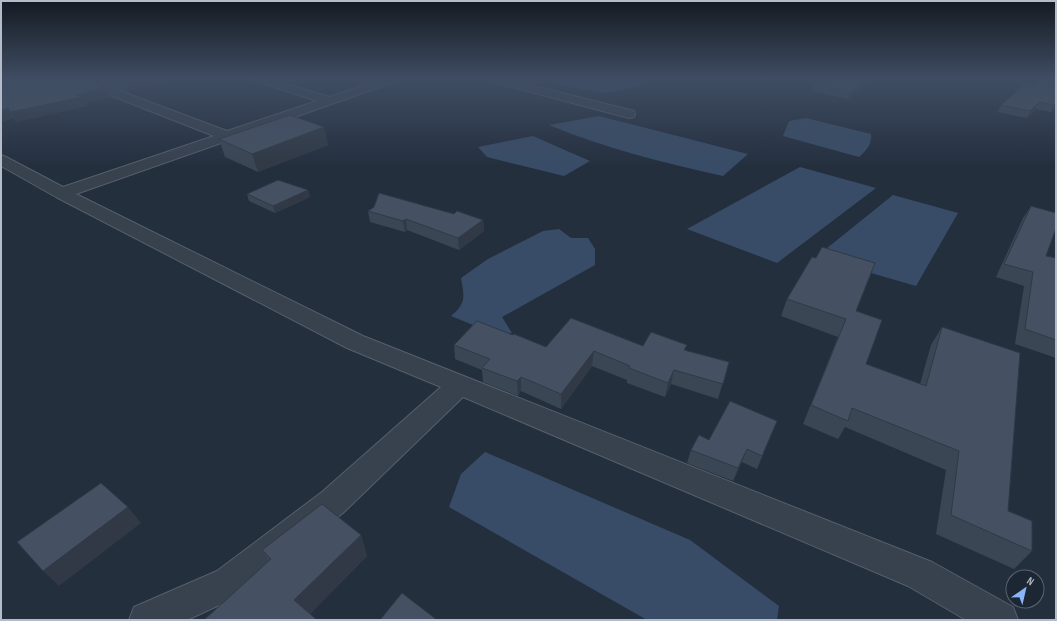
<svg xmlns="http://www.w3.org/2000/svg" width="1057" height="621" font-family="'Sofia Sans Condensed',sans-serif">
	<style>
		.water { fill: #394c67 }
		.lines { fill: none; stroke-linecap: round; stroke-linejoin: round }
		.minor-casing { stroke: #565f6c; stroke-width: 2 }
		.minor { fill: #38414e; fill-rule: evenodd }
		.wall { fill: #3b4654 }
		.shaded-wall { fill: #303945 }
		.building { fill: #455162; stroke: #303945 }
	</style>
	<rect width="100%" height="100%" fill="#242f3e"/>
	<g class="water">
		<path d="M546,79H646L640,86L606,93L570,87Z"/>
		<path d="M599,116L748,154L723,176C664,163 604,148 549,125Z"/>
		<path d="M806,118L871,134C872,144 867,150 859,157L783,136L789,121Z"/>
		<path d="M533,136L590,161L564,176L487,157L478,147Z"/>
		<path d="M800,167L876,188L777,263L687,229Z"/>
		<path d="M893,195L958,213L916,286L816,257Z"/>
		<path d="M559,229L571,238H588L595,249V265L502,317L512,333L495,334L451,316C467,303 464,296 461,278L488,259L543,231Z"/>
		<path d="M485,452L690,540L779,606L777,620H647L449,507L461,474Z"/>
	</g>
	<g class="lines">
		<g class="minor-casing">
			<g id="minor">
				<path d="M72,79H88L227,131L317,101L256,81L254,79H271L329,97L382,79H399L397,81L76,194L363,336L932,562L1013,607L1018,620H966L908,586L463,397L344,512L241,595L187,620H129L134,607L217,571L322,492L441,387L347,348L56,197L1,166V155L6,157L63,187L214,136L74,81Z"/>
				<path d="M487,79H506L634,111L635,114L634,117L629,118L489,81Z"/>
			</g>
		</g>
		<use href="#minor" class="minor"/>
	</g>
	<g class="wall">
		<path d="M1,79L105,87L110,97L85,103L87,106L16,122L13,118L1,122Z"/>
		<path d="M92,79H174L127,92Z"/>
		<path d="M820,79H875L848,99L812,91L814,84Z"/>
		<path d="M1034,84L1056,106L1051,112L1036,109L1027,118L998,112L1001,105Z"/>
		<path d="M219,139L328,145L258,172L225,157Z"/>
		<path d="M308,190L310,197L275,213L249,201L247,194Z"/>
		<path d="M1031,206L1046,256L1056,258V358L1015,344L1024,286L996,277L1023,218Z"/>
		<path d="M368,211L454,214L483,220L484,231L459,250L407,230L405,232L370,222Z"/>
		<path d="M787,299L856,311L866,364L920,384L931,345L942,327L1008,511L1032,551L1014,569L936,534L946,470L845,427L838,439L803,424L838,337L781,316Z"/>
		<path d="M513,335L546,347L643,346L686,351L729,362L718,399L671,384L665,397L627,383V380L592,366L561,409L521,391L518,396L483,382L482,370L455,359L454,345Z"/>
		<path d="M777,421L757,469L742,462L733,481L687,463L691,450Z"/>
		<path d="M361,535L367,556L310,614L204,620L268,561L262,550Z"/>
	</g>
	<g class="shaded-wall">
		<path d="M136,79H174L127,92L123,82Z"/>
		<path d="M868,79H875L848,99L851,92Z"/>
		<path d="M105,87L110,97L85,103L87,106L16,122L10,112Z"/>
		<path d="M1039,102L1036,109L1027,118L1030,111Z"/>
		<path d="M1056,103V106L1051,112L1054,105Z"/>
		<path d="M8,108L13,118L1,122V110Z"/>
		<path d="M324,127L328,145L258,172L252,154Z"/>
		<path d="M308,190L310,197L275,213L273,206Z"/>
		<path d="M406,219L407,230L405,232L403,221Z"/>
		<path d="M483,220L484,231L459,250L458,238Z"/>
		<path d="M594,351L592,366L561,409V394Z"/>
		<path d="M674,370L671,384L665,397L668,383Z"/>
		<path d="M521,377V391L518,396L517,381Z"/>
		<path d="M747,449L742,462L733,481L738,468Z"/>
		<path d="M128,507L141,523L59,586L43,571Z"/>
		<path d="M361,535L367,556L305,619L294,600Z"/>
	</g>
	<g class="building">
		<path d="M1,79H84L105,87L77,95L82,97L10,112L8,108L1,110Z"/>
		<path d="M113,79H136L123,82Z"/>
		<path d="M820,79H868L851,92L814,84Z"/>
		<path d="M1038,79H1056V103L1054,105L1039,102L1030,111L1001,105L1027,82L1034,84Z"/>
		<path d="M290,115L324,127L252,154L219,139Z"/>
		<path d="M278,180L308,190L273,206L247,194Z"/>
		<path d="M379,193L454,214L457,211L483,220L458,238L406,219L403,221L368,211L374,207Z"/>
		<path d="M1031,206L1056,213V228L1046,256L1056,258V340L1025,329L1033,272L1004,264Z"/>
		<path d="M822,247L875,263L856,311L882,320L866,364L926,386L942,327L1020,353L1008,511L1032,521V551L951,515L959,451L852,408L848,421L811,405L846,319L787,299L812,257L816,258Z"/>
		<path d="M571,318L643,346L651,332L687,345L684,350L729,362L723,384L674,370L668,383L629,368L630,366L594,351L561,394L521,377L517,381L482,368L490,359L454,345L477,321L513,335L514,334L546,347Z"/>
		<path d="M730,401L777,421L762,456L747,449L738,468L691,450L699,435L709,440Z"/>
		<path d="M101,483L128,507L43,571L17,542Z"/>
		<path d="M322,504L361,535L294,600L317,620H204L271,559L262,550Z"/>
		<path d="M402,593L437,620H380Z"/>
	</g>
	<linearGradient id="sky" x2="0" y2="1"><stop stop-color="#141a22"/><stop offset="0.48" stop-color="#3f4d63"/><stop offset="1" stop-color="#3f4d63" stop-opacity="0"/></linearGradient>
	<rect width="1057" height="166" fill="url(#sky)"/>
	<rect width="1057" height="621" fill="none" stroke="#b4bcc9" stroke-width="4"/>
	<g transform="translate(1025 589) rotate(34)"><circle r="19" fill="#1d2633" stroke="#59626f"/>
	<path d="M0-3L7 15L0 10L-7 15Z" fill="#8ab4f8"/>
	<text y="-6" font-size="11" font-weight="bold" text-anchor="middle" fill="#b4bcc9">N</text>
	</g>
</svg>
